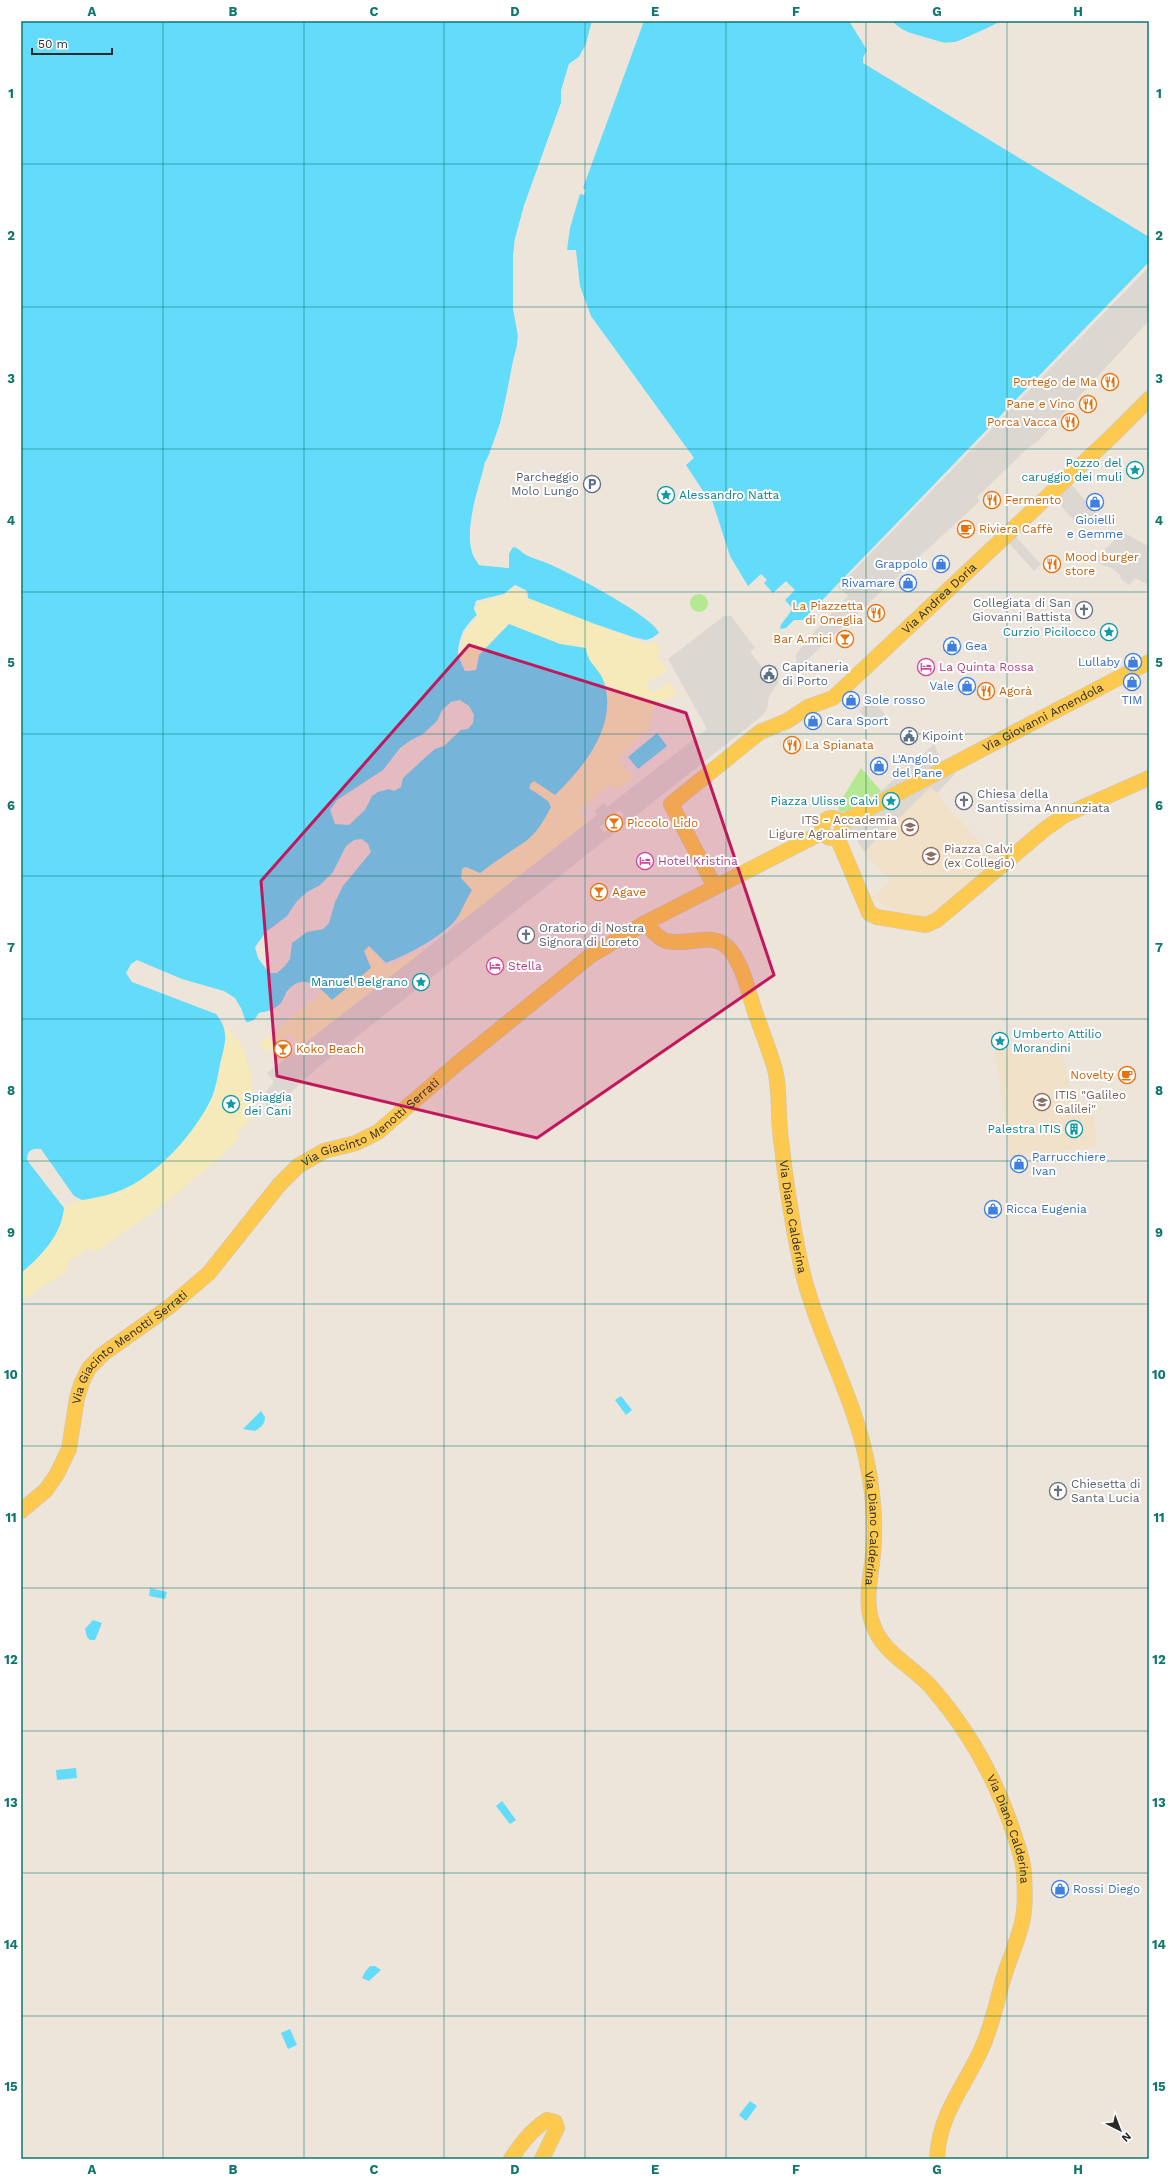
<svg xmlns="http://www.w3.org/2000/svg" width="1170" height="2180" font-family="'Work Sans',sans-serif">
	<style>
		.education { fill: #f1e1c8 }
		.green { fill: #b5e991 }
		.sand { fill: #f6e9ba }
		.plaza { fill: #ddd7d1 }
		.water { fill: #63dbfa }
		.pier { fill: #ede4da }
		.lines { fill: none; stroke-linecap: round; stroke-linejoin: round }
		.major-casing { stroke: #c8c8c8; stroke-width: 16 }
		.major { stroke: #fdca4f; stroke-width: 15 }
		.marked { fill: #c2185b; fill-opacity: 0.2; stroke: #c2185b; stroke-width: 3; stroke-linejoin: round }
		.grid { fill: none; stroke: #0f766e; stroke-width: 1; stroke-opacity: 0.55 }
		.labels { text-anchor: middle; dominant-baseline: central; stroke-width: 4; stroke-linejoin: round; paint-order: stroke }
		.food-label { font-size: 12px; fill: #c56008; stroke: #fff; text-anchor: start }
		.culture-label { font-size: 12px; fill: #0d838f; stroke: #fff; text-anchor: end }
		.service-label { font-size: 12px; fill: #4e5e75; stroke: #fff; text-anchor: start }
		.shop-label { font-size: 12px; fill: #366cbe; stroke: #fff; text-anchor: start }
		.street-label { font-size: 12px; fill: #2a2a2a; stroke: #fff }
		.worship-label { font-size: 12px; fill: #5b616d; stroke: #fff; text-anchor: start }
		.hotel-label { font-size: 12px; fill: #b23c85; stroke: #fff; text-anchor: start }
		.education-label { font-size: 12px; fill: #785e54; stroke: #fff; text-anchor: start }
		.neatline { fill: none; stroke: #0f766e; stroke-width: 1.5 }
		.grid-label { font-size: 13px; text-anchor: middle; font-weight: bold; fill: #0f766e }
	</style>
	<rect width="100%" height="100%" fill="#ede4da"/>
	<g class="education">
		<path d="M931,786L948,808L998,860L929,918L890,909L872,898L891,880L863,851Z"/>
		<path d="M1053,1043L1064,1057L1072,1098L1093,1106L1097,1147L1010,1157L995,1050Z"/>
	</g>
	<g class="green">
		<circle cx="699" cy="603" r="9"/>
		<path d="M861,768L881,791C871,798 850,818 838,810L840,802Z"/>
	</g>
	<g class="sand">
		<path d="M515,585L527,591L528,598L647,644L656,642L662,652L656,655L668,671L646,683L652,693L670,682L677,694L652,707L654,710L649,715L650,726L618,760L633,777L617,790L610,784L578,812L588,822L461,923L458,916L472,890L461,878V869L466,867L480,873L503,855L524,843L534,833L542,822L548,801L529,788L531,783L534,781L555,795C584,767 618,726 604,682C600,669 587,663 586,648L560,644L509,624L479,655L476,670L465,671L458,654L463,631L476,601Z"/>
		<path d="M369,946L385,965H391L428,948L300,1047L289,1034L266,1052L259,1044L317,997L321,991H324L332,999L371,968L364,951Z"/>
		<path d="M224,1023L243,1046L251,1075L255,1112L253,1118L236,1133L240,1137L217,1160L159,1208L95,1252L87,1249L66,1264L69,1270L21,1301V1273C41,1256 61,1236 64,1208L74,1202L128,1187L154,1170L218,1077L226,1036Z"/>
	</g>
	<g class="plaza">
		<path d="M1149,267V321L1144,326L1038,441L1027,449L977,497L980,501L797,669L796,654L815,631L848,596L838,587Z"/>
		<path d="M1071,484L1096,513L1080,527L1055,499Z"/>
		<path d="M1123,532L1149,547V585L1135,578L1129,585L1121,579L1120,575L1112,568L1104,566L1095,559Z"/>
		<path d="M1014,535L1041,564L1034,571L1007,541Z"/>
		<path d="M724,616H731L755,648L750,652L766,672L763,675L768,680L775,674L771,669L776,665L778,683L769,696L767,709L763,715L623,826L619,820L624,815L620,810L600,827L604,832L610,828L614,833L316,1069L270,1112L267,1109L264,1094L274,1082L267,1073L597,815L594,811L604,803L607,807L707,729L668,659Z"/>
		<path d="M873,700L887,717L877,727L870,719L868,721L859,710Z"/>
		<path d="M934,744L943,763L955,774L937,793L931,787L864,852L838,810L845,813L850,812L881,791L907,768L904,764L908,761L912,765Z"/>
	</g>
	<g class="water">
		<path d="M21,21H592L586,44L579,57L569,64L561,91V103L524,206L515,239L513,257V294L518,336L517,346C509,371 508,398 500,423C490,454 462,519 472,552C473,557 477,561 479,565L509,568V554L513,547C519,548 521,552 526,555C533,559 541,560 549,564C568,572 653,616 659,633L652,638L646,640L633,637L595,624L528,598L527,591L515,585L504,594L476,601L474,609L477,615C466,624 458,638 458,653C458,658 463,666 465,671L476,670L479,655L509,624L560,644L586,648C587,663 600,669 604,682C618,726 584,767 555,795L534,781L531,783L529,788L548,801L551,807C544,820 536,835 523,843C508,853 494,862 480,873L466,867L462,869L461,878L472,890C467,898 463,907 459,915C447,935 407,955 386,963L369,946L364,951L371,968L332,1000C320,987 304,972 288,990C286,992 286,996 285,998C279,1008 270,1011 259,1013C256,1018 253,1023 246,1022L241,1008L235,998L224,991L182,979L137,960L131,964L126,973L132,982L216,1014C230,1031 225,1044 220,1064C218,1075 216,1087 212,1097C197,1130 161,1171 128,1187C114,1194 97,1198 82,1200L74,1196L41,1149C31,1148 27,1151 27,1160L64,1208C61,1236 41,1256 21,1273Z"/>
		<path d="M644,21H849L867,50L863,58V63L1149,237V262L803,620H794L786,628L780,629C781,621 789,617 792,608L785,600L795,590L786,581L773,593L764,583L767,580L761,574L748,586L730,556L712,500L707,497L686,465L694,458L591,316L580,286L576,250H567L570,228L580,194L584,195L586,190L583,188Z"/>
		<path d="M892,21H1001C987,28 970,38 955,42C938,46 904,34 892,21Z"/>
		<path d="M657,733L667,746L638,769L628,757Z"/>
		<path d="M621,1396L632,1410L626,1415L615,1400Z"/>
		<path d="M261,1411L265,1417C265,1424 261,1427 255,1431L243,1429Z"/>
		<path d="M150,1588L167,1592L165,1599L149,1596Z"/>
		<path d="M93,1620L102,1623L95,1640H90L87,1637L85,1629Z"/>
		<path d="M76,1768L77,1778L57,1780L56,1770Z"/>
		<path d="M502,1801L516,1820L510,1824L496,1806Z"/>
		<path d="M370,1966H375L381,1970L369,1981L362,1978L365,1972Z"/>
		<path d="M290,2029L297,2045L288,2049L281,2033Z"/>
		<path d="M750,2101L757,2106L746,2121L739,2115Z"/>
	</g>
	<g class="pier">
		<path d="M592,21H594L593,30L588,45L580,58L570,65L563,91V103L526,207L517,240L515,257V309L520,336L519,346L502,424L494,448L487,462L472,532L474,552L480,563L507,566V553L513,545L509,554V568L479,565L472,552L470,532L477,495L485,462L493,448L500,424L517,346L518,336L513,309V257L515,239L524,206L561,103V91L569,64L579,57L586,44Z"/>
		<path d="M890,21L904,31L945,43L956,42L1003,21L957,44L945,45L903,33Z"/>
		<path d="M515,585L527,591L528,598L526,599L525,592L515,588L505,595L478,603L476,609L479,616L465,632L460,654L466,669H471L474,668L478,653L479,655L476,670L465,671L458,654L463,631L477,615L474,609L476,601L504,594Z"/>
		<path d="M460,700L469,706L474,715L473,723L468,729L461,730L444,746L435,749L428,755L403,778L401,787L394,791L389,789L378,792L372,796L365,810L349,825L335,824L330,810L337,800L383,770L400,748L411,740L423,734L437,721L442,710L451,702Z"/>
		<path d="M362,839L368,844L371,852L343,886L335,902L329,923L323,929L307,932L292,943L290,959L285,966L277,973H269L258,958L255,947L266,932L287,916L297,901L307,892L320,885L333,872L346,846L354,840Z"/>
		<path d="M297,987L289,992L282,1006L271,1013L260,1015L256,1021L251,1024L245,1023L255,1020L259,1013L271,1011L280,1005L287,991Z"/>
	</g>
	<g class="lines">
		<g class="major-casing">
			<g id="major">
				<circle cx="832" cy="828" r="10"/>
				<path id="s1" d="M841,823L1149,662"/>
				<path d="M837,837L869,913L877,917L926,925L937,920L1045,829L1065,815L1149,778"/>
				<path id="s2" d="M715,887L671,804L760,732L787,721L808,707L833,698L1112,436L1149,399"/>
				<path id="s3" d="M645,923C651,929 657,938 666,941C689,947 715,929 731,951C743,967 748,990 754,1009C761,1029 769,1049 775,1069C780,1090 778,1110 780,1131C785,1178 792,1224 802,1270C818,1336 854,1396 867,1462C872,1487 875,1514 874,1539C874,1566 863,1596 872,1622C882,1654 912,1665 932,1688C969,1731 997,1781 1014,1834C1018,1847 1024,1861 1024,1875C1025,1893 1026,1912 1020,1930C1015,1948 1007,1965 1002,1983C996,2006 991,2029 981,2050C963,2089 939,2114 937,2159"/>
				<path id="s4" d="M21,1511L46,1490L57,1474L69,1449L77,1398L82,1382L89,1368L103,1354L169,1307L209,1273L279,1185L298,1166L324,1151L356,1143L378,1132L458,1063L590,956L645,923L823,832"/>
				<path d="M511,2159C521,2144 531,2130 547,2120L555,2122L557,2128L542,2159"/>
			</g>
		</g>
		<use href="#major" class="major"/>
	</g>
	<path class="marked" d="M469,645L686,713L774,975L537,1138L277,1076L261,881Z"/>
	<path class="grid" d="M163,21V2159M304,21V2159M444,21V2159M585,21V2159M726,21V2159M866,21V2159M1007,21V2159M21,164H1149M21,307H1149M21,449H1149M21,592H1149M21,734H1149M21,876H1149M21,1019H1149M21,1161H1149M21,1304H1149M21,1446H1149M21,1588H1149M21,1731H1149M21,1873H1149M21,2016H1149"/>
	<defs>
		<g id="restaurant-ring" transform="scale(0.9)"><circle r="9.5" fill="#fff" stroke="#e8710a" stroke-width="1.5"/><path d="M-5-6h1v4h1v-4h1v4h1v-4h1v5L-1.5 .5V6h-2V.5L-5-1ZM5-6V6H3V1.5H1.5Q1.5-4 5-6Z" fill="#e8710a"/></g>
		<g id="sight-ring" transform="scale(0.9)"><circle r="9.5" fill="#fff" stroke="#0f9aa8" stroke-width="1.5"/><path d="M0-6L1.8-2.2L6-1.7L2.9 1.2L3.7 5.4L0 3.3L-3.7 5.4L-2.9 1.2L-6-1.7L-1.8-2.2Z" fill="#0f9aa8"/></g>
		<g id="parking-ring" transform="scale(0.9)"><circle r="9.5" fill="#fff" stroke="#5c6f8a" stroke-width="1.5"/><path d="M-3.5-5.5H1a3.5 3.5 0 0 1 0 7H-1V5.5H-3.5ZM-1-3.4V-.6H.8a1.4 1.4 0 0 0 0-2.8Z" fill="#5c6f8a"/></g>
		<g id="shop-ring" transform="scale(0.9)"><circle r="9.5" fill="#fff" stroke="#3f7fe0" stroke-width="1.5"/><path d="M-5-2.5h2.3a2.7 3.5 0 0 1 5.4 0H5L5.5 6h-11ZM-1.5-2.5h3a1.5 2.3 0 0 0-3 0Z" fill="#3f7fe0"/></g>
		<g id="cafe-ring" transform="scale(0.9)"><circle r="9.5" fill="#fff" stroke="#e8710a" stroke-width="1.5"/><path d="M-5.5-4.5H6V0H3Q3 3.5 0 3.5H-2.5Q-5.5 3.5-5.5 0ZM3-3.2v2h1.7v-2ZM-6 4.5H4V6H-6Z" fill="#e8710a"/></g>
		<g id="church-ring" transform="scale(0.9)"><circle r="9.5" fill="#fff" stroke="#6b7280" stroke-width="1.5"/><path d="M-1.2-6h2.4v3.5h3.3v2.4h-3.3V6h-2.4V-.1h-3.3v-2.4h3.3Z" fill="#6b7280"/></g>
		<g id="bar-ring" transform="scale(0.9)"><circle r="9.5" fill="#fff" stroke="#e8710a" stroke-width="1.5"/><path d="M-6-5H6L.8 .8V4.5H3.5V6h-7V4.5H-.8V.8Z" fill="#e8710a"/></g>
		<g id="hotel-ring" transform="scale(0.9)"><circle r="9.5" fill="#fff" stroke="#d1479c" stroke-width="1.5"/><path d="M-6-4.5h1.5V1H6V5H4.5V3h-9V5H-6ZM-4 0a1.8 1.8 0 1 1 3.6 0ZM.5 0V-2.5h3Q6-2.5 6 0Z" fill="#d1479c"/></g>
		<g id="civic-ring" transform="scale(0.9)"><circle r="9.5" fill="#fff" stroke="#5c6f8a" stroke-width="1.5"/><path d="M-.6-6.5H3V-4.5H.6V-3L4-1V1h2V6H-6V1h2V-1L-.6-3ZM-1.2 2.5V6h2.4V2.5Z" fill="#5c6f8a"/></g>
		<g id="university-ring" transform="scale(0.9)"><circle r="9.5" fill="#fff" stroke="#8d6e63" stroke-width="1.5"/><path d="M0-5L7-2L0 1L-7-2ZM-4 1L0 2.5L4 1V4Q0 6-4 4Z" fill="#8d6e63"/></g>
		<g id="school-ring" transform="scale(0.9)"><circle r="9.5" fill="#fff" stroke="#8d6e63" stroke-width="1.5"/><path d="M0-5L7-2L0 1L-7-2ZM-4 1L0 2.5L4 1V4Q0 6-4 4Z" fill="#8d6e63"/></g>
		<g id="building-ring" transform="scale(0.9)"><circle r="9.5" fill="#fff" stroke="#0f9aa8" stroke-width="1.5"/><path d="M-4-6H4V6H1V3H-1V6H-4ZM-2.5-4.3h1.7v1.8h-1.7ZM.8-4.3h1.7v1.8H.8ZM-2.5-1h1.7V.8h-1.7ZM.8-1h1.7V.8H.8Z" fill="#0f9aa8"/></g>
	</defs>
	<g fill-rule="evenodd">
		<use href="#restaurant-ring" x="1110" y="382"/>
		<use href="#restaurant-ring" x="1088" y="404"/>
		<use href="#restaurant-ring" x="1070" y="422"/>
		<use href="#sight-ring" x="1135" y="470"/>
		<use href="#parking-ring" x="592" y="484"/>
		<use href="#sight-ring" x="666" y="495"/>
		<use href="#restaurant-ring" x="992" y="500"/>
		<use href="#shop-ring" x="1095" y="502"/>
		<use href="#cafe-ring" x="966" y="529"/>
		<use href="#shop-ring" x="941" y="564"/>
		<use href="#restaurant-ring" x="1052" y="564"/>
		<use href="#shop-ring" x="908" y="583"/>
		<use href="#church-ring" x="1084" y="610"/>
		<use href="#restaurant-ring" x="876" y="613"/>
		<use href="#sight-ring" x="1109" y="632"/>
		<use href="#bar-ring" x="845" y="639"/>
		<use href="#shop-ring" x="952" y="646"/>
		<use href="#shop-ring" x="1133" y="662"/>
		<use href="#hotel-ring" x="926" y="667"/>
		<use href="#civic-ring" x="769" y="674"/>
		<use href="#shop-ring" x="1132" y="682"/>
		<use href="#shop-ring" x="967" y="686"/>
		<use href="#restaurant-ring" x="986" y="691"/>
		<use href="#shop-ring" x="851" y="700"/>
		<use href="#shop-ring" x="813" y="721"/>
		<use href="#civic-ring" x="909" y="736"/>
		<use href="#restaurant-ring" x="792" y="745"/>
		<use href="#shop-ring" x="879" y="766"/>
		<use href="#sight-ring" x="891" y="801"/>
		<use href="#church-ring" x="964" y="801"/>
		<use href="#bar-ring" x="614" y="823"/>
		<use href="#university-ring" x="910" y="827"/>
		<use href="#school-ring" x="931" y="856"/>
		<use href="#hotel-ring" x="645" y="861"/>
		<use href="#bar-ring" x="599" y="892"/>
		<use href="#church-ring" x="526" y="935"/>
		<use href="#hotel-ring" x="495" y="966"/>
		<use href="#sight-ring" x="421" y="982"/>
		<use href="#sight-ring" x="1000" y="1041"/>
		<use href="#bar-ring" x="283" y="1049"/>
		<use href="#cafe-ring" x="1127" y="1075"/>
		<use href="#school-ring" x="1042" y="1102"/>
		<use href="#sight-ring" x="231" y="1104"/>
		<use href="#building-ring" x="1074" y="1129"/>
		<use href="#shop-ring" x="1019" y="1164"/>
		<use href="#shop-ring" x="993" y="1209"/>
		<use href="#church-ring" x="1058" y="1491"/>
		<use href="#shop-ring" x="1060" y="1889"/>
	</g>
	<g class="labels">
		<g class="food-label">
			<text x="1097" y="382" text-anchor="end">Portego de Ma</text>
			<text x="1075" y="404" text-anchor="end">Pane e Vino</text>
			<text x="1057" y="422" text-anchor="end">Porca Vacca</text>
			<text x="1005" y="500">Fermento</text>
			<text x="979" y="529">Riviera Caffè</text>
			<text x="1065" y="557">Mood burger<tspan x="1065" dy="14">store</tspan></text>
			<text x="863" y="606" text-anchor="end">La Piazzetta<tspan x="863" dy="14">di Oneglia</tspan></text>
			<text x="832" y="639" text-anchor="end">Bar A.mici</text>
			<text x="999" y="691">Agorà</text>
			<text x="805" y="745">La Spianata</text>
			<text x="627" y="823">Piccolo Lido</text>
			<text x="612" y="892">Agave</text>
			<text x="296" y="1049">Koko Beach</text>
			<text x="1114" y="1075" text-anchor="end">Novelty</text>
		</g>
		<g class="culture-label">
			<text x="1122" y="463">Pozzo del<tspan x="1122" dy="14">caruggio dei muli</tspan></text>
			<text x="679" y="495" text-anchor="start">Alessandro Natta</text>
			<text x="1096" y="632">Curzio Picilocco</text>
			<text x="878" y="801">Piazza Ulisse Calvi</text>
			<text x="408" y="982">Manuel Belgrano</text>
			<text x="1013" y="1034" text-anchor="start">Umberto Attilio<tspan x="1013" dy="14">Morandini</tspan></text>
			<text x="244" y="1097" text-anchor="start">Spiaggia<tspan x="244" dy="14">dei Cani</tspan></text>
			<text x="1061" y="1129">Palestra ITIS</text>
		</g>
		<g class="service-label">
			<text x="579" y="477" text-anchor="end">Parcheggio<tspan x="579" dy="14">Molo Lungo</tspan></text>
			<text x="782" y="667">Capitaneria<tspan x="782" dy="14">di Porto</tspan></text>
			<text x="922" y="736">Kipoint</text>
		</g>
		<g class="shop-label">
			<text x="1095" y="520" text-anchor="middle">Gioielli<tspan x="1095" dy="14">e Gemme</tspan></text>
			<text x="928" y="564" text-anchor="end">Grappolo</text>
			<text x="895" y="583" text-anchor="end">Rivamare</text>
			<text x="965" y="646">Gea</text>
			<text x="1120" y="662" text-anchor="end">Lullaby</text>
			<text x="954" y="686" text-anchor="end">Vale</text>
			<text x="864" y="700">Sole rosso</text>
			<text x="1132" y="700" text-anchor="middle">TIM</text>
			<text x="826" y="721">Cara Sport</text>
			<text x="892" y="759">L'Angolo<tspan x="892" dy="14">del Pane</tspan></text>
			<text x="1032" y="1157">Parrucchiere<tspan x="1032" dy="14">Ivan</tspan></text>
			<text x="1006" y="1209">Ricca Eugenia</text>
			<text x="1073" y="1889">Rossi Diego</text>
		</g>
		<g class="street-label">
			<text stroke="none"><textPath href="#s2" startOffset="435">Via Andrea Doria</textPath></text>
			<text stroke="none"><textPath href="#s1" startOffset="228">Via Giovanni Amendola</textPath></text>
			<text stroke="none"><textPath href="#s4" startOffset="542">Via Giacinto Menotti Serrati</textPath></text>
			<text stroke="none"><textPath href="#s3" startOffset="372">Via Diano Calderina</textPath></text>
			<text stroke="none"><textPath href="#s4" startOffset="206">Via Giacinto Menotti Serrati</textPath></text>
			<text stroke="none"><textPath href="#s3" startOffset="696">Via Diano Calderina</textPath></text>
			<text stroke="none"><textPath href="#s3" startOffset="1043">Via Diano Calderina</textPath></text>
		</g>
		<g class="worship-label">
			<text x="1071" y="603" text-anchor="end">Collegiata di San<tspan x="1071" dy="14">Giovanni Battista</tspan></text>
			<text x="977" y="794">Chiesa della<tspan x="977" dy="14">Santissima Annunziata</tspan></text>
			<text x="539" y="928">Oratorio di Nostra<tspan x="539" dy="14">Signora di Loreto</tspan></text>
			<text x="1071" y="1484">Chiesetta di<tspan x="1071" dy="14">Santa Lucia</tspan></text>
		</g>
		<g class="hotel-label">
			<text x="939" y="667">La Quinta Rossa</text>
			<text x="658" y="861">Hotel Kristina</text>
			<text x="508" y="966">Stella</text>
		</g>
		<g class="education-label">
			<text x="897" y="820" text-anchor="end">ITS - Accademia<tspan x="897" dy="14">Ligure Agroalimentare</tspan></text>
			<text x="944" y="849">Piazza Calvi<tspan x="944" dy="14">(ex Collegio)</tspan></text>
			<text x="1055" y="1095">ITIS "Galileo<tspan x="1055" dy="14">Galilei"</tspan></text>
		</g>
	</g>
	<rect width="1170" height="2180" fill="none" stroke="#ffffff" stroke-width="44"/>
	<g transform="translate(1120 2130) rotate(138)" stroke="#ffffff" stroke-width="3" paint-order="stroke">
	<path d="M0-3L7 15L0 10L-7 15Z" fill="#2a2a2a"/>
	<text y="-6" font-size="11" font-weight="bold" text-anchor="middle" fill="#2a2a2a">N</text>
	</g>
	<path d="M32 48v6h80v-6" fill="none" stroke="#2a2a2a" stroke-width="2"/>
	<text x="38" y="48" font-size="12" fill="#2a2a2a" stroke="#ffffff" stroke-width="3" paint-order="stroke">50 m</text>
	<rect x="22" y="22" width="1126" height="2136" class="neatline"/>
	<g class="grid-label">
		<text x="92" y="16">A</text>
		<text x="233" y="16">B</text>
		<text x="374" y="16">C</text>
		<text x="515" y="16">D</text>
		<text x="655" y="16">E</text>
		<text x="796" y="16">F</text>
		<text x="937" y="16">G</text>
		<text x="1078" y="16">H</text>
		<text x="11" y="98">1</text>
		<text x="1159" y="98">1</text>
		<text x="11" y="240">2</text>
		<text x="1159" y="240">2</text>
		<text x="11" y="383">3</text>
		<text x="1159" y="383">3</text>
		<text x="11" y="525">4</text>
		<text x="1159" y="525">4</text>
		<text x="11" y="667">5</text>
		<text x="1159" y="667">5</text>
		<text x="11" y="810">6</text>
		<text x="1159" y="810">6</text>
		<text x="11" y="952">7</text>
		<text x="1159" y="952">7</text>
		<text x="11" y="1095">8</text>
		<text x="1159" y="1095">8</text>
		<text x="11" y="1237">9</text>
		<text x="1159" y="1237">9</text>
		<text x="11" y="1379">10</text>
		<text x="1159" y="1379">10</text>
		<text x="11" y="1522">11</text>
		<text x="1159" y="1522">11</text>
		<text x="11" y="1664">12</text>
		<text x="1159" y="1664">12</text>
		<text x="11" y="1807">13</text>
		<text x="1159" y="1807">13</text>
		<text x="11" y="1949">14</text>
		<text x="1159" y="1949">14</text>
		<text x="11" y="2091">15</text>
		<text x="1159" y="2091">15</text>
		<text x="92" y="2174">A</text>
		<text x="233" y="2174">B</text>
		<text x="374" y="2174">C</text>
		<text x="515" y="2174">D</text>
		<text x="655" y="2174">E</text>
		<text x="796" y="2174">F</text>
		<text x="937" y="2174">G</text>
		<text x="1078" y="2174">H</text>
	</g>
</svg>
